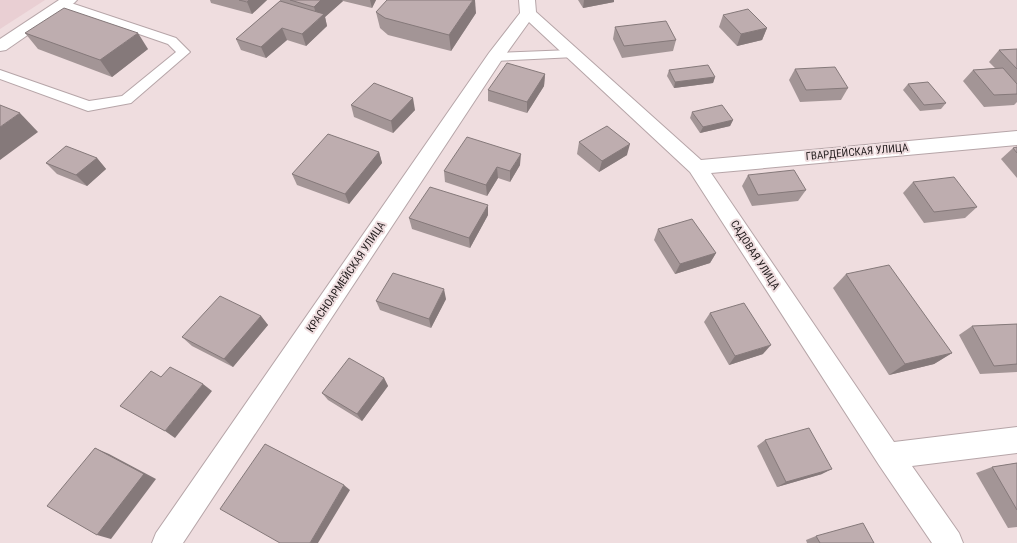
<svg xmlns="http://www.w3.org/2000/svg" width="1017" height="543" font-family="'Roboto Condensed',sans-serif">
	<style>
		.built { fill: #e9cfd3 }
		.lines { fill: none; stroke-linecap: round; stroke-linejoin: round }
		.lane-casing { stroke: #b6a5a8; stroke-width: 2 }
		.street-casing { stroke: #b6a5a8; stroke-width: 2 }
		.lane { fill: #fff; fill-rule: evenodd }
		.street { fill: #fff; fill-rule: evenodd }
		.wall { fill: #a39596 }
		.shaded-wall { fill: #85797a }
		.building { fill: #beadaf; stroke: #85797a }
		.labels { text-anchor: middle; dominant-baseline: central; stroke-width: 4; stroke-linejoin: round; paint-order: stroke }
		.street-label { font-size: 11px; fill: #241e1f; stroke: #efdddf }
	</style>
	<rect width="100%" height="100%" fill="#efdddf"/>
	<path class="built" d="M0,0H45L0,29Z"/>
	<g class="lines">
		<g class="lane-casing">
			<g id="lane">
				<path d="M62,0L176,38L190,52L131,103L88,111L0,79V70L89,101L122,96L176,52L168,44L58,6L56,4L58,2Z"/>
				<path d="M571,50L575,51L577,54L575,57L495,61L490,60L489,57L490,54L495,53Z"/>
			</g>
		</g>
		<g class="street-casing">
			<g id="street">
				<path d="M59,0H77L74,3L6,50L0,51V39Z"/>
				<path d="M519,0H535L536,12L701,160L1017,131V145L711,173L894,442L1017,427V453L912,466L959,533L963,543H932L879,465L690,172L529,22L501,61L183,543H152L156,533L489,53L520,13Z"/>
			</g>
		</g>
		<use href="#lane" class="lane"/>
		<use href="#street" class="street"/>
	</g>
	<g class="wall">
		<path d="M210,0H267L252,14L211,3Z"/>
		<path d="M280,0H376L372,8L343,1L325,17L327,26L306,46L287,40L266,58L241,50L236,39L280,1Z"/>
		<path d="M578,0H614V2L583,8Z"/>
		<path d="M376,12L476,13L451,51L388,35L380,28Z"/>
		<path d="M723,15L767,28L762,40L737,46L719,27Z"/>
		<path d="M615,27L676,40L673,51L622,58L613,39Z"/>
		<path d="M25,33L148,49L112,77L38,49Z"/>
		<path d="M1017,49V102L1014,105L984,107L963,81L973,70L995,68L989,62L999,50Z"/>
		<path d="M795,69L848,88L841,100L800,102L789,80Z"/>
		<path d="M669,70L715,77L713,83L674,88L667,76Z"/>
		<path d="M545,74L544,86L527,113L488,101V90Z"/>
		<path d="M908,84L946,103L941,109L920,111L903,90Z"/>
		<path d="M351,105L415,110L393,133L354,117Z"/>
		<path d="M692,112L733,120L730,126L700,133L690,118Z"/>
		<path d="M579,142L627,155L599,172L577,154Z"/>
		<path d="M1017,147V178L1001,159L1013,148Z"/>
		<path d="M379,152L382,163L349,204L297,185L292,174Z"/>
		<path d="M97,158L106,169L87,186L57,174L46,163Z"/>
		<path d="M520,165L510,182L498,178L487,196L445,182L444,171Z"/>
		<path d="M748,175L806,190L798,201L752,206L742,186Z"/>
		<path d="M913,182L977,207L965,218L924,223L903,193Z"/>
		<path d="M488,215L470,248L412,229L409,218Z"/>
		<path d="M658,229L716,253L710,263L675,274L654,240Z"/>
		<path d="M846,274L952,353L934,364L889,375L833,288Z"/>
		<path d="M446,299L431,328L380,310L376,301Z"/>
		<path d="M710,313L763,354L729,365L704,322Z"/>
		<path d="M261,316L268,325L233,367L192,346L182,337Z"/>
		<path d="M1017,324V372L980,374L959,335L972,326Z"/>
		<path d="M384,378L388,386L362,421L328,400L322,393Z"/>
		<path d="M765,440L822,474L777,487L757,446Z"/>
		<path d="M1017,463V527L1008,528L976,473L992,467Z"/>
		<path d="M816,536L874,543H807L806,540Z"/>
	</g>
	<g class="shaded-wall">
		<path d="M249,0H267L252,14L247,2Z"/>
		<path d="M321,0H342L343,1L325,17L327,26L306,46L302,34L318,20L314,7Z"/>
		<path d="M370,0H376L372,8Z"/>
		<path d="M473,0H475L476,13L451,51L449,35Z"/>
		<path d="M584,0H614V2L583,8Z"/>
		<path d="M282,28L287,40L266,58L261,47Z"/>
		<path d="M767,28L762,40L737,46L741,34Z"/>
		<path d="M138,33L148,49L112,77L100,60Z"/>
		<path d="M545,74L544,86L527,113V102Z"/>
		<path d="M715,77L713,83L674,88L675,82Z"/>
		<path d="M413,98L415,110L393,133L391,121Z"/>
		<path d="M20,113L38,132L0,160V127Z"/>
		<path d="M733,120L730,126L700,133L703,127Z"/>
		<path d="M630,144L627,155L599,172L602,161Z"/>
		<path d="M379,152L382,163L349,204L345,194Z"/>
		<path d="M521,154L520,165L510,182V171Z"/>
		<path d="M97,158L106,169L87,186L76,175Z"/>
		<path d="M497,167L498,178L487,196L486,185Z"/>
		<path d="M488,205V215L470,248L469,238Z"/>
		<path d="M716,253L710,263L675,274L680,264Z"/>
		<path d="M444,289L446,299L431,328L429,319Z"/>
		<path d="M261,316L268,325L233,367L224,359Z"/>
		<path d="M771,345L763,354L729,365L735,356Z"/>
		<path d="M952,353L934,364L889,375L905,364Z"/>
		<path d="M384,378L388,386L362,421L357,414Z"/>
		<path d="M203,384L212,391L175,438L165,431Z"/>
		<path d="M95,448L109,454L156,479L111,539L97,535Z"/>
		<path d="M832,469L822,474L777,487L786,482Z"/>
		<path d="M344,485L350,490L318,543H310Z"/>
	</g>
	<g class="building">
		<path d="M239,0H249L247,2Z"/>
		<path d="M290,0H321L314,7Z"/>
		<path d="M387,0H473L449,35L385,18L376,12Z"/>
		<path d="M280,1L324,14L302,34L282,28L261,47L236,39Z"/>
		<path d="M64,8L138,33L100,60L25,33Z"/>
		<path d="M748,9L767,28L741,34L723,15Z"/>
		<path d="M666,21L676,40L624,46L615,27Z"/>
		<path d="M1017,49V69L999,50Z"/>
		<path d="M507,63L545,74L527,102L488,90Z"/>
		<path d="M708,65L715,77L675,82L669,70Z"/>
		<path d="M835,67L848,88L806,90L795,69Z"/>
		<path d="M1003,68L1017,84V94L994,95L973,70Z"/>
		<path d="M928,82L946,103L924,105L908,84Z"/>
		<path d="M374,83L413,98L391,121L351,105Z"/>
		<path d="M0,105L20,113L0,127Z"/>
		<path d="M722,105L733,120L703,127L692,112Z"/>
		<path d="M607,126L630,144L602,161L579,142Z"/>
		<path d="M328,134L379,152L345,194L292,174Z"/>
		<path d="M467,137L521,154L510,171L497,167L486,185L444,171Z"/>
		<path d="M66,146L97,158L76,175L46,163Z"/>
		<path d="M1017,147V153L1013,148Z"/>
		<path d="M794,170L806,190L758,195L748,175Z"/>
		<path d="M954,177L977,207L934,212L913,182Z"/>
		<path d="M430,187L488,205L469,238L409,218Z"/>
		<path d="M692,219L716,253L680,264L658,229Z"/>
		<path d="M889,265L952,353L905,364L846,274Z"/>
		<path d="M393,273L444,289L429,319L376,301Z"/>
		<path d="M220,296L261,316L224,359L182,337Z"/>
		<path d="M744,303L771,345L735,356L710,313Z"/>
		<path d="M1017,324V364L994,366L972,326Z"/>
		<path d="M349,358L384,378L357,414L322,393Z"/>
		<path d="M170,367L203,384L165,431L120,406L151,371L161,377Z"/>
		<path d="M809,428L832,469L786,482L765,440Z"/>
		<path d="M265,444L344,485L310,543H280L220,509Z"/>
		<path d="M95,448L144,474L97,535L47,506Z"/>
		<path d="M1017,463V510L992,467Z"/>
		<path d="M863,523L874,543H820L816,536Z"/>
	</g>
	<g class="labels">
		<g class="street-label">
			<text transform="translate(857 152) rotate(-5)">ГВАРДЕЙСКАЯ УЛИЦА</text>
			<text transform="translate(755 255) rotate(57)">САДОВАЯ УЛИЦА</text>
			<text transform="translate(346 277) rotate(-56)">КРАСНОАРМЕЙСКАЯ УЛИЦА</text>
		</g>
	</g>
</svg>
